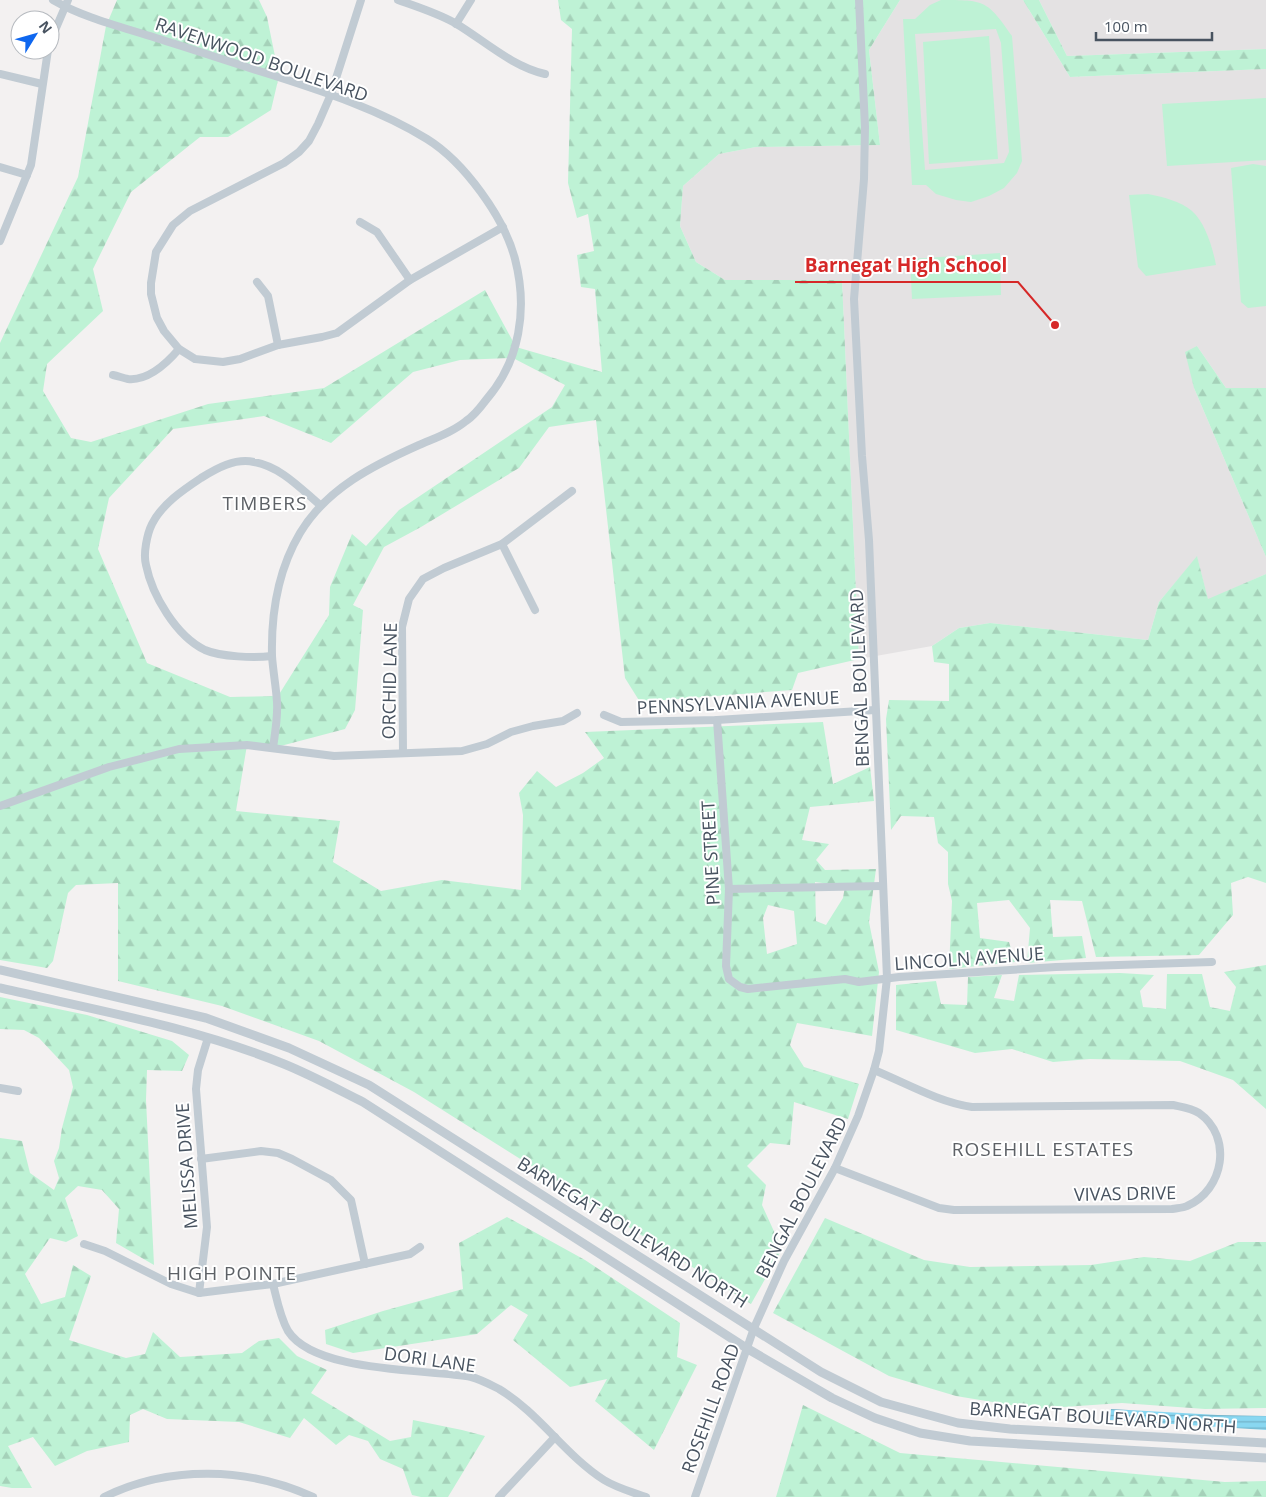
<svg xmlns="http://www.w3.org/2000/svg" width="1266" height="1497" font-family="'Open Sans',sans-serif">
	<style>
		.education { fill: #e4e2e3 }
		.forest { fill: url(#forest-firs); fill-rule: evenodd }
		.green { fill: #bef2d5; fill-rule: evenodd }
		.water { fill: url(#water-rules) }
		.lines { fill: none; stroke-linecap: round; stroke-linejoin: round }
		.minor { stroke: #c1cbd3; stroke-width: 8 }
		.tertiary { stroke: #c1cbd3; stroke-width: 9 }
		.labels { text-anchor: middle; dominant-baseline: central; stroke-width: 4; stroke-linejoin: round; paint-order: stroke }
		.street-label { font-size: 18px; fill: #485360; stroke: #fff }
		.neighbourhood-label { font-size: 19px; letter-spacing: 1px; fill: #5d6166; stroke: #fff }
		.leader { fill: none; stroke: #d62828; stroke-width: 2 }
		.callout-dot { fill: #d62828; stroke: #fff; stroke-width: 2 }
		.callout-label { font-size: 19px; text-anchor: middle; font-weight: bold; fill: #d62828; stroke: #fff; stroke-width: 4; stroke-linejoin: round; paint-order: stroke }
	</style>
	<defs>
		<pattern id="forest-firs" width="22" height="20" patternUnits="userSpaceOnUse" patternTransform="scale(1.25)"><rect width="22" height="20" fill="#bef2d5"/><path d="M5 1l3.5 6h-7zM16 11l3.5 6h-7z" fill="#a5d1b9"/></pattern>
		<pattern id="water-rules" width="6" height="5" patternUnits="userSpaceOnUse" patternTransform="scale(1.25)"><rect width="6" height="5" fill="#89d7f1"/><path d="M0 2.5h6" fill="none" stroke="#72b1c7"/></pattern>
	</defs>
	<rect width="100%" height="100%" fill="#f3f1f1"/>
	<g class="education">
		<path d="M900,0H1023L1070,77L1266,69V388H1226L1197,346L1194,388L1266,557V574L1208,600L1197,557L1159,602L1148,640L990,623L959,628L932,646L859,659L842,280H725L696,262L680,226L683,186L719,154L756,147L880,145L869,50Z"/>
		<path d="M1039,0H1266V49L1067,56Z"/>
	</g>
	<g class="forest">
		<path d="M117,0H259L267,17L279,76L271,110L228,137H200L131,192L93,269L103,311L47,364L43,391L71,438L91,442L208,404L324,388L485,290L516,347L602,372L595,289L581,287L577,255L594,251L588,214L577,218L568,183L572,29L561,20L558,0H900L869,50L880,145L756,147L719,154L683,186L680,226L696,262L725,280H842L859,659L798,673L792,690L640,702L625,678L596,420L549,427L519,468L421,527L384,547L353,605L363,610L355,710L345,729L273,748L247,745L236,811L340,821L333,862L381,891L442,880L521,890L523,815L519,793L537,771L556,787L583,773L604,758L585,732L823,722L833,784L870,767L874,801L810,807L802,840L829,844L816,860L825,870L876,869L869,922L879,972L872,1036L797,1023L790,1045L804,1067L859,1084L848,1119L794,1102L790,1145L770,1143L747,1166L766,1185L762,1205L782,1249L751,1304L414,1092L319,1041L222,1006L118,981V883L76,885L68,893L53,961L47,968L0,960V343L78,177L106,26ZM513,358L565,385L552,407L399,510L366,546L352,534L330,587L329,615L278,696L230,697L147,663L98,549L109,498L173,429L264,416L331,443L413,372L460,360ZM815,882L845,886L843,898L826,925L816,921ZM768,905L794,911L797,944L767,954L763,918Z"/>
		<path d="M1023,0H1039L1067,56L1266,49V69L1070,77Z"/>
		<path d="M1197,346L1226,388H1266V557L1194,388L1185,352Z"/>
		<path d="M1197,556L1208,599L1266,574V883L1248,877L1231,883L1233,915L1199,955L1096,957L1082,901L1050,900L1053,937L1082,936L1086,958L1027,963L1030,928L1009,900L977,903L980,938L1009,942L1015,962L949,969L952,901L948,884V852L938,843L934,817L901,816L891,830L886,719L889,700L949,701V664L934,662L932,646L959,628L990,623L1148,640L1159,602Z"/>
		<path d="M1266,965V1109L1233,1080L1180,1061L1090,1059L1053,1062L1012,1049L975,1053L896,1030V985L936,981L941,1004L967,1005L968,977L1002,975L994,998L1014,1001L1019,975L1120,973L1154,975L1140,991L1143,1007L1166,1009L1167,974H1202L1210,1007L1230,1011L1236,987L1224,972Z"/>
		<path d="M0,997L87,1015L172,1041L189,1055L182,1071L147,1070L146,1100L154,1265L116,1243L119,1209L102,1190L78,1186L65,1198L78,1236L66,1242L50,1238L25,1274L41,1304L65,1297L73,1265L91,1276L69,1340L126,1358L145,1354L153,1332L180,1357L242,1353L259,1341L279,1338L297,1356L327,1370L311,1393L390,1441L411,1437L413,1420L462,1430L485,1436L448,1497H421L412,1495L403,1469L380,1459L368,1441L349,1435L336,1445L304,1418L290,1438L239,1422L167,1419L143,1409L130,1415L129,1442L87,1451L55,1466L33,1437L8,1446L32,1488H12L0,1486V1138L22,1141L30,1173L54,1190L59,1178L54,1161L59,1148L62,1128L73,1087L69,1070L39,1038L24,1030L0,1029Z"/>
		<path d="M507,1217L585,1260L680,1323L677,1357L697,1365L654,1450L595,1401L607,1379L570,1387L513,1340L528,1315L511,1305L477,1334L353,1353L326,1344L325,1330L383,1311L463,1289L459,1243Z"/>
		<path d="M825,1218L924,1260L970,1267L1091,1265L1144,1257L1190,1261L1238,1242H1266V1408L1205,1409L1122,1403L1034,1409L956,1396L889,1376L773,1313Z"/>
		<path d="M803,1405L900,1453L1225,1482L1266,1481V1497H776Z"/>
	</g>
	<g class="green">
		<path d="M941,0C985,0 987,0 1012,36L1022,161L1017,173L1004,188L989,196L971,202L956,200L936,194L926,185H912L903,19H915L930,5ZM996,29L1001,43L1009,152L1004,163L925,170L915,34Z"/>
		<path d="M989,36L998,159L929,164L923,42Z"/>
		<path d="M1266,98V160L1167,166L1162,104Z"/>
		<path d="M1253,164L1266,166V306L1248,308L1241,302L1231,168Z"/>
		<path d="M1148,194C1163,197 1180,201 1192,211C1205,222 1213,249 1216,265L1146,276L1138,267L1129,195Z"/>
		<path d="M1000,253L1001,295L912,299L910,259Z"/>
	</g>
	<path class="water" d="M1111,1409L1218,1415L1266,1416V1430L1110,1420Z"/>
	<g class="lines">
		<g class="minor">
			<path d="M53,0C84,18 122,27 156,38C195,50 233,63 272,75C325,92 380,110 427,139C464,162 504,217 515,259C528,309 520,361 486,400C480,408 474,416 466,421C453,432 435,438 419,445C374,465 327,488 300,533C278,570 271,613 272,656C273,671 276,686 277,702C278,717 275,733 273,748"/>
			<path d="M361,0L331,94L318,124L309,141L299,152L284,163L190,211L173,225L156,252L151,283V294L157,318L164,331L179,349L195,359L223,362L240,359L278,345L322,337L337,333L410,280L503,227"/>
			<path d="M398,0C418,7 437,13 455,23C485,41 511,66 545,74"/>
			<path d="M456,24L471,0"/>
			<path d="M50,42L68,0"/>
			<path d="M0,74L42,84"/>
			<path d="M0,167L27,175"/>
			<path d="M360,222L377,232L410,280"/>
			<path d="M0,241L31,165L48,50"/>
			<path d="M257,282L268,296L278,345"/>
			<path d="M113,375C118,376 123,378 128,379C148,381 167,363 179,349"/>
			<path d="M502,544L535,610"/>
			<path d="M272,656C254,658 221,657 205,650C176,636 152,595 146,565C143,554 147,534 152,524C162,504 183,490 201,478C217,468 235,458 254,462C281,467 300,488 320,505"/>
			<path d="M604,715L621,722L717,720L875,710"/>
			<path d="M717,720L729,889L726,966L729,979L740,987L748,989L845,979L859,982L899,977L1056,967L1212,962"/>
			<path d="M403,753L402,627L409,599L423,579L444,568L502,544L572,491"/>
			<path d="M0,806L109,767L179,749L247,745L334,756L462,751L487,744L511,732L533,726L563,721L577,713"/>
			<path d="M729,889L882,886"/>
			<path d="M0,1088L18,1091"/>
			<path d="M201,1159L261,1151L278,1153L292,1159L331,1180L351,1200L365,1264"/>
			<path d="M835,1168L939,1208L954,1210L1172,1209C1177,1208 1183,1208 1187,1206C1224,1190 1233,1137 1199,1113C1191,1108 1182,1107 1173,1105L972,1107C938,1102 906,1083 874,1070"/>
			<path d="M84,1244L105,1251L171,1284L199,1293L273,1284L410,1254L420,1247"/>
			<path d="M273,1284C277,1300 280,1317 288,1331C315,1373 426,1369 471,1377C480,1379 491,1385 499,1389C539,1413 565,1455 604,1480C617,1488 632,1492 646,1497"/>
			<path d="M199,1293L207,1227L196,1089L198,1070L208,1038"/>
			<path d="M104,1497C169,1465 248,1467 313,1497"/>
			<path d="M499,1497L555,1437"/>
			<path d="M695,1497L754,1328L784,1261L835,1168L858,1116L874,1070L879,1051L887,978L869,540L862,456L854,299L864,179L865,127L859,0"/>
		</g>
		<g class="tertiary">
			<path d="M0,970L206,1018L289,1048L369,1085L821,1372L881,1402L958,1423L1010,1429L1266,1443"/>
			<path d="M0,988C95,1010 193,1027 284,1064C311,1075 337,1089 363,1102L748,1349L832,1398L875,1418L920,1433L970,1441L1266,1458"/>
		</g>
	</g>
	<g class="labels">
		<g class="street-label">
			<text transform="translate(262 59) rotate(19)">RAVENWOOD BOULEVARD</text>
			<text transform="translate(859 678) rotate(-92)">BENGAL BOULEVARD</text>
			<text transform="translate(389 681) rotate(-89)">ORCHID LANE</text>
			<text transform="translate(738 702) rotate(-3)">PENNSYLVANIA AVENUE</text>
			<text transform="translate(710 853) rotate(-93)">PINE STREET</text>
			<text transform="translate(969 958) rotate(-4)">LINCOLN AVENUE</text>
			<text transform="translate(186 1166) rotate(-94)">MELISSA DRIVE</text>
			<text transform="translate(1125 1193) rotate(-1)">VIVAS DRIVE</text>
			<text transform="translate(801 1197) rotate(-63)">BENGAL BOULEVARD</text>
			<text transform="translate(633 1232) rotate(32)">BARNEGAT BOULEVARD NORTH</text>
			<text transform="translate(430 1359) rotate(8)">DORI LANE</text>
			<text transform="translate(710 1408) rotate(-70)">ROSEHILL ROAD</text>
			<text transform="translate(1103 1417) rotate(4)">BARNEGAT BOULEVARD NORTH</text>
		</g>
		<g class="neighbourhood-label">
			<text x="265" y="503">TIMBERS</text>
			<text x="1043" y="1149">ROSEHILL ESTATES</text>
			<text x="232" y="1273">HIGH POINTE</text>
		</g>
	</g>
	<path class="leader" d="M1055 325L1018 282H795"/>
	<circle class="callout-dot" cx="1055" cy="325" r="5"/>
	<g class="callout-label">
		<text x="906" y="272">Barnegat High School</text>
	</g>
	<g transform="translate(35 35) rotate(53)"><circle r="24" fill="#ffffff" stroke="#b6babf"/>
	<path d="M0-4L9 19L0 12L-9 19Z" fill="#0f67ef"/>
	<text y="-8" font-size="14" font-weight="bold" text-anchor="middle" fill="#485360">N</text>
	</g>
	<path d="M1096 32v8h116v-8" fill="none" stroke="#485360" stroke-width="2.5"/>
	<text x="1104" y="32" font-size="15" fill="#485360" stroke="#ffffff" stroke-width="4" paint-order="stroke">100 m</text>
</svg>
